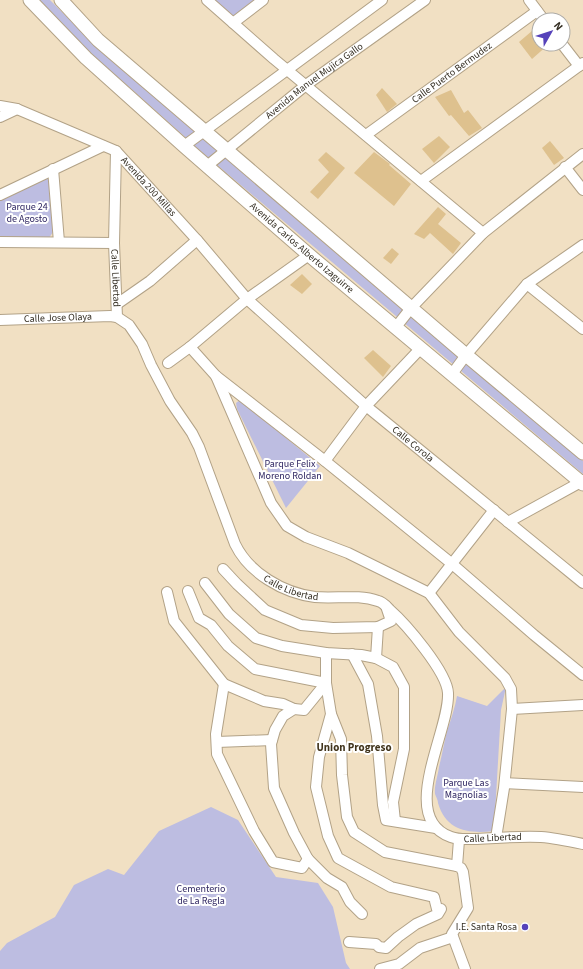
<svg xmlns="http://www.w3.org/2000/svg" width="583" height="969" font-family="'Source Sans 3',sans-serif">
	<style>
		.green { fill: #bdbde1 }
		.building { fill: #dec18e }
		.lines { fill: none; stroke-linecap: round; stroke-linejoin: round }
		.minor-casing { stroke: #b2a287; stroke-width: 12 }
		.major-casing { stroke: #b2a287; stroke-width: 15 }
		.minor { stroke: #fff; stroke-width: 10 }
		.major { stroke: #fff; stroke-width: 13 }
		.poi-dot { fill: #5642ba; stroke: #fff; stroke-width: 1.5 }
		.labels { text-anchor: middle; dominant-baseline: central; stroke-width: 4; stroke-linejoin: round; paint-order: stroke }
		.street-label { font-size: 10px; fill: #332d22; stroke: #fff }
		.park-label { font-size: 10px; fill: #281f5c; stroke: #fff }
		.poi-label { font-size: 10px; fill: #332d22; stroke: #fff; text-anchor: end }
		.neighbourhood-label { font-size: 11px; font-weight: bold; fill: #41341c; stroke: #fff }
	</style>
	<rect width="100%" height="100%" fill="#f1e0c3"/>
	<g class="green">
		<path d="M39,0H50L94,44L187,125L445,346L583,461V474L204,154L128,86L88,53Z"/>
		<path d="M213,0H257L233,17Z"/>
		<path d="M49,176L53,232L49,238L0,237V198Z"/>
		<path d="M240,400L320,466L286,508L237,409L236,403Z"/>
		<path d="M506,687L501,710L494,831C469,834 446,831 438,803C438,800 436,797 435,794C434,786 438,775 439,767C442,755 444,743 447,731C451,719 455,708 457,696L487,706Z"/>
		<path d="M211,807L238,820L276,877L318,883L333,907L346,963L350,969H0V951L7,943L55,917L74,885L108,869L124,875L159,831Z"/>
	</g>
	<g class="building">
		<path d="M539,25V44H549L532,59L519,42Z"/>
		<path d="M382,88L397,104L387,112L376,95Z"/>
		<path d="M451,90L464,113L468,110L482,128L469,136L451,115L449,116L435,97Z"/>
		<path d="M439,136L450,147L434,163L422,149Z"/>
		<path d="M550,141L564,158L554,165L542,148Z"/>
		<path d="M326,152L345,168L318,199L310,192L329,172L318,160Z"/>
		<path d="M374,152L390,164L389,165L411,184L394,206L354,173Z"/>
		<path d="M438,207L446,214L438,224L461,243L453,254L430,233L424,239L414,234Z"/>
		<path d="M392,248L399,254L391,264L383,258Z"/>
		<path d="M302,274L312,284L302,294L290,285Z"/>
		<path d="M373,350L391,366L383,377L364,358Z"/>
	</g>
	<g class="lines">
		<g class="minor-casing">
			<g id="minor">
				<path d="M207,0L274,59L483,233"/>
				<path d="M529,0L544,20"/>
				<path d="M233,23L263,0"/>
				<path d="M562,44L579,66"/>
				<path id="s1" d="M0,106L17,109L116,151L197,240L247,299L366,406L583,583"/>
				<path d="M0,117L17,109"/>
				<path id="s2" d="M366,135L537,11"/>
				<path d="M184,146L382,0"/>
				<path id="s3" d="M116,151L114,243L117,317"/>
				<path id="s4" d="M207,166L306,85L425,0"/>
				<path d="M565,167L583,190"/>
				<path d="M53,169L59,242"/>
				<path d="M421,181L583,63"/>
				<path d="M0,195L103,146"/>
				<path d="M0,242L114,243"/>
				<path d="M527,284L583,329"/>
				<path d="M117,304L150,281L197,240"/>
				<path id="s5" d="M0,320L110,316L117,317L129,325L142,344L151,365L170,401L192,433L199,447L235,544C249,573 283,593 315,597C336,599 358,594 378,601C383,602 387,607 390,610C406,624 447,672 448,693C450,731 397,818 451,837C459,840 466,839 474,839C496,838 519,836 541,837C555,838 569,841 583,844"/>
				<path d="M396,327L411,308L483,233L583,154"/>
				<path d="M190,347L216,376L325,461L451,563L534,635L583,675"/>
				<path d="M168,363L190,347L247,299L309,255"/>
				<path d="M452,374L466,355L527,284L583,245"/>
				<path d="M216,376L271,503L287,526L306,537L348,553L429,593L459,632L505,678L511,689L512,709L504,788L496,838"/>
				<path d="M325,461L366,406L421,348"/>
				<path d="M508,522L581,482L583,480"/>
				<path d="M223,569L237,584L265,610L301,625L333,628L378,627L391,621L386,606"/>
				<path d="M205,583L229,614L256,638L282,646L326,653L361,655L376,658L378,627"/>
				<path d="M188,591L199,618L211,625L228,646L255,669L326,683L331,714L319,757L316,787L328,836L338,858L391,887L434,897L437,909H441L438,914L416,924L398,937L386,948L379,947L376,944L349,942"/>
				<path d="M167,592L174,621L224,684L264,701L283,704L294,709"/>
				<path d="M429,593L494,510"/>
				<path d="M326,653V683L304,710L294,709L283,716L275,730L271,744L274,788L294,833L308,859L327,878L342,887L350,902L362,914"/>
				<path d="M352,654L368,684L377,736L383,805L386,820L436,828"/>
				<path d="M376,658L393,667L404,687V749L393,802L395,821"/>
				<path d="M224,684L216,734L217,754L254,831L273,862L302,868L308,859"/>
				<path d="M512,709L583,705"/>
				<path d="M331,714L341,739L342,775L347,817L354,832L385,852L457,866"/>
				<path d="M217,742L272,740"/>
				<path d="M505,783L583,787"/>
				<path d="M459,840L457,866L461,868L463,872L468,908L452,934L465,969"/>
				<path d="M380,969L399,964L420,948L453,937"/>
			</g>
		</g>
		<g class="major-casing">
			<g id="major">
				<path id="s6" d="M30,0L86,58L184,146L309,255L583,484"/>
				<path d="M61,0L98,40L466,355L583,453"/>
			</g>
		</g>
		<use href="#minor" class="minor"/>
		<use href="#major" class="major"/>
	</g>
	<circle class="poi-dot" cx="525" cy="927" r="4"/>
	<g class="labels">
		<g class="street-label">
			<text stroke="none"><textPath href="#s2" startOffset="106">Calle Puerto Bermudez</textPath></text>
			<text stroke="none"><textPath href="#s4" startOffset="137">Avenida Manuel Mujica Gallo</textPath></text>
			<text stroke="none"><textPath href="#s1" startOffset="173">Avenida 200 Millas</textPath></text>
			<text stroke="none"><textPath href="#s6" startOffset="368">Avenida Carlos Alberto Izaguirre</textPath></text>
			<text stroke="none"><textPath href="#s3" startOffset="127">Calle Libertad</textPath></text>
			<text stroke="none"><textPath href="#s5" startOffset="58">Calle Jose Olaya</textPath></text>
			<text stroke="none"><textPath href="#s1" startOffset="543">Calle Corola</textPath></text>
			<text stroke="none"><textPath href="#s5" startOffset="450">Calle Libertad</textPath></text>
			<text stroke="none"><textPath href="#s5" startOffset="856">Calle Libertad</textPath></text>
		</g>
		<g class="park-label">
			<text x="27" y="207">Parque 24<tspan x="27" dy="12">de Agosto</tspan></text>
			<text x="290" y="464">Parque Felix<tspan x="290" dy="12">Moreno Roldan</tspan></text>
			<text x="466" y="783">Parque Las<tspan x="466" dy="12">Magnolias</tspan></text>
			<text x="201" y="889">Cementerio<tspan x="201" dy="12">de La Regla</tspan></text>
		</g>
		<g class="poi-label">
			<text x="517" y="927">I.E. Santa Rosa</text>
		</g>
		<g class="neighbourhood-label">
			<text x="354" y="747">Union Progreso</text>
		</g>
	</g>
	<g transform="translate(551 32) rotate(51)"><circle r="19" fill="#ffffff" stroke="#adaba7"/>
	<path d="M0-3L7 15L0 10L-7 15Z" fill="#5642ba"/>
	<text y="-6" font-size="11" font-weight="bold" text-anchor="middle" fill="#332d22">N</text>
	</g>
</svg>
